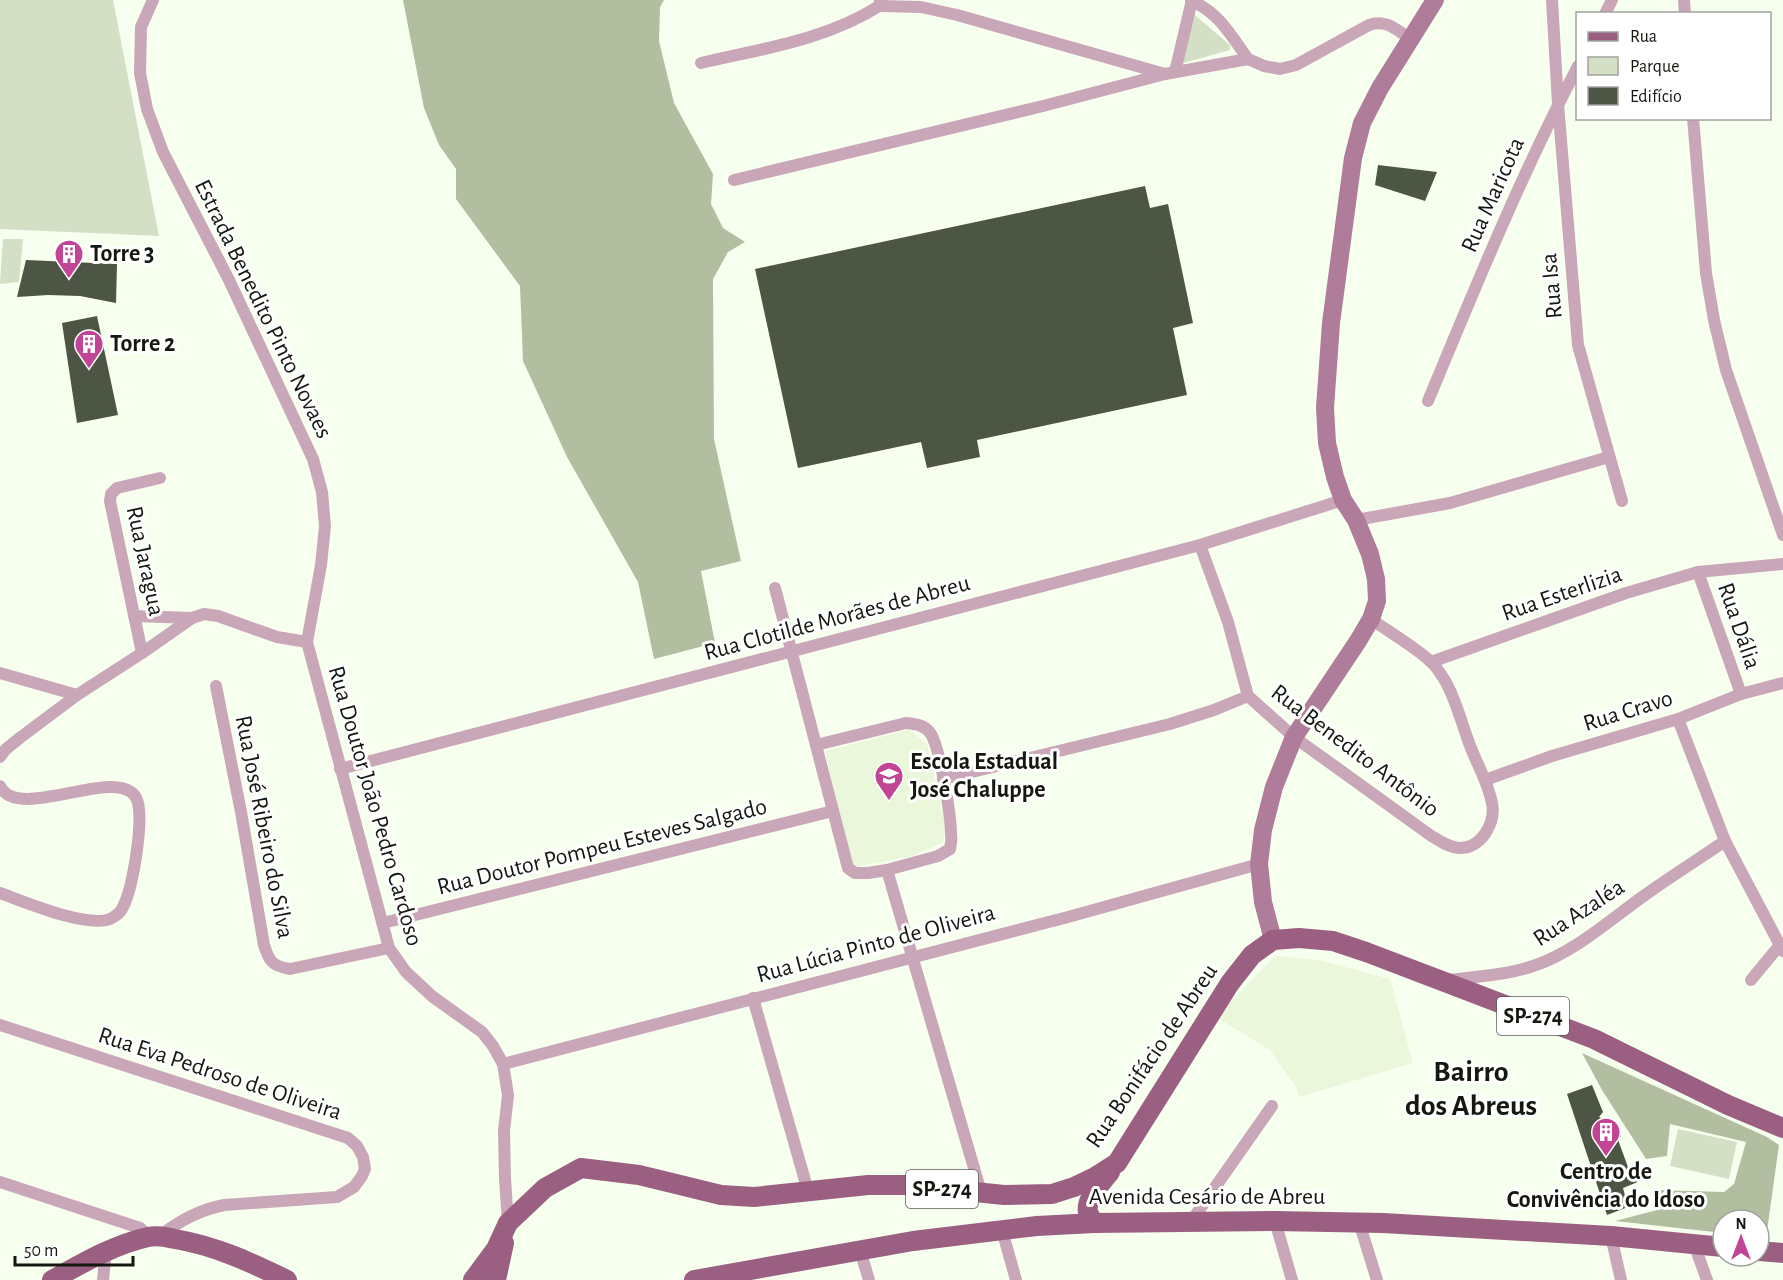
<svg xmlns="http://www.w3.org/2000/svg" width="1783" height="1280" font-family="'Alegreya Sans',sans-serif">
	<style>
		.built { fill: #eaf7db }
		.green { fill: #d4e0c6 }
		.forest { fill: #b1bfa0 }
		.building { fill: #4d5544 }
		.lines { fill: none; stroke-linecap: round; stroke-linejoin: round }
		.street { stroke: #c9a7b9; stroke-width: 12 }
		.secondary { stroke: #af7d99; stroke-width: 18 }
		.primary { stroke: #9b5f82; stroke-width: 20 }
		.labels { text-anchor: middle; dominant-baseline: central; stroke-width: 6; stroke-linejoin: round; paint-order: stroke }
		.shield { fill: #fff; stroke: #5a5d58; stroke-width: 1.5 }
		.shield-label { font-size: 22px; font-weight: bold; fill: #141810 }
		.street-label { font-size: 24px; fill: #141810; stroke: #fff }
		.poi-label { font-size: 24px; font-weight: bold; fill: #141810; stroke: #fff; text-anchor: start }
		.district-label { font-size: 30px; font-weight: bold; fill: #141810; stroke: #fff }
	</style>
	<rect width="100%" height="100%" fill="#f7ffee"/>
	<g class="built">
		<path d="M909,730L927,744L945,824L943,842L913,856L853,867L825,751Z"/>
		<path d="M1275,956L1319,960L1390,979L1413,1063L1299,1097L1296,1087L1270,1050L1216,1017Z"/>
	</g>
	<g class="green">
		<path d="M0,0H113L159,236L0,229Z"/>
		<path d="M1189,10L1230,45V50L1180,64Z"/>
		<path d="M3,239H23L19,282L0,284Z"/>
		<path d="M1678,1129L1737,1142L1729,1179L1670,1166Z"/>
	</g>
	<g class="forest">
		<path d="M403,0H664L660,7L659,41L674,103L713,174L711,204L723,228L745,242L728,252L713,279L714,439L741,561L701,571L715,643L654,659L638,582L567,457L523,361L520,286L456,199V169L439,145L424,108Z"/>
		<path d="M1582,1053L1767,1137L1779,1145L1766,1238L1759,1237V1220H1723V1233L1615,1221L1657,1210L1656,1190L1724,1192L1734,1184L1746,1142L1670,1124L1667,1156L1646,1159L1602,1090Z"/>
	</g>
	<g class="building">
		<path d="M1378,165L1437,172L1425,201L1375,185Z"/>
		<path d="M1145,186L1150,208L1168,204L1193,323L1173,328L1187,395L977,440L980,457L927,468L921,442L798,468L755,269Z"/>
		<path d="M26,260L117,264L116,303L80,296L48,295L17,297Z"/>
		<path d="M97,316L118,415L77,423L62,323Z"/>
		<path d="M1592,1085L1603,1112L1599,1117L1603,1119L1606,1126L1616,1122L1621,1137H1617L1632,1178L1645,1179L1623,1188L1628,1207L1607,1215L1567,1094Z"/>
	</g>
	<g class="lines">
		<g class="street">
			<path d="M153,0L141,27L140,73L147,109L163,152L229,280L313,459L322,492L325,526L321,565L307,642L389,948L406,972L433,997L482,1032L493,1046L503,1064L508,1095L504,1131L505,1179L508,1223"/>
			<path d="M1552,0L1558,104L1578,345L1622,501"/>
			<path d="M1684,0L1685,14"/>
			<path d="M1191,1C1218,11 1232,37 1248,59"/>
			<path d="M879,6L921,7L957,15L1165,74"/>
			<path d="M1605,14L1612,0"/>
			<path d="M701,63C761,49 826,40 879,6L880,0"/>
			<path d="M1175,72L1192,0"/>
			<path d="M1693,118L1706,273L1714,320L1726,370L1783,535"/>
			<path d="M734,180L1043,106L1165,74L1248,59L1264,66L1280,69L1296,65L1369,25C1387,19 1396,30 1411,39"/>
			<path d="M1428,401C1475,288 1521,175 1578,66"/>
			<path d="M1356,520L1450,503L1609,457"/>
			<path d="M1200,545L1228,622L1248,696L1294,737L1430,835C1438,840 1448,847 1459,848C1481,849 1496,823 1492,803C1488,783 1478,766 1471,748C1462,726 1456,698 1444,679C1440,673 1436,666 1430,661C1414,646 1389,632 1371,619"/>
			<path d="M1698,572L1741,694"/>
			<path d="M775,588L848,868L855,873H868L887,870L938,856L950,849C951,844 952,839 951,835C951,815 940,749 931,734C925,725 916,724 906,723L816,745"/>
			<path d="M134,616L192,618"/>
			<path d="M142,653L110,501L111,494L117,488L160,478"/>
			<path d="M1431,662L1626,593L1698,572L1783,564"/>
			<path d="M0,673L77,695"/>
			<path d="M216,686L241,812L264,945C269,961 272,966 290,969L389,948"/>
			<path d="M1678,719L1725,841L1783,951"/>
			<path d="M0,757L6,749L21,737L77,695L142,653L192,618L204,614L218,616L277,637L307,642"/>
			<path d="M340,769L1200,545L1343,500"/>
			<path d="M943,779L1170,724L1214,710L1248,696"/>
			<path d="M1485,780L1552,756L1678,719L1741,694L1783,683"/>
			<path d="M0,786C16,821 104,772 131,792C134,794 137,799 138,803C143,825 133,887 123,907C121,912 116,916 110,919C86,928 25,902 0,893"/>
			<path d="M887,870L981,1192"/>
			<path d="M383,923L833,811"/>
			<path d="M1447,980C1475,977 1506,975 1533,966C1574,953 1611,919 1645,895C1671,876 1699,859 1725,841"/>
			<path d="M1751,980L1779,946"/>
			<path d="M753,998L808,1191"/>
			<path d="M0,1025L348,1138L357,1146L363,1157L365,1169L362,1176L354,1187L337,1197L224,1205C199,1210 180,1220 160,1236"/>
			<path d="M503,1064L1068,917L1259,864"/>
			<path d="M0,1182L140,1228L149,1236"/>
			<path d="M1275,1221L1292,1280"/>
			<path d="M1359,1222L1377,1280"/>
			<path d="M1190,1223L1272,1106"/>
			<path d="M1002,1230L1016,1280"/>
			<path d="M1611,1236L1621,1280"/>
			<path d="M1694,1244L1707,1280"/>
			<path d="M860,1250L869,1280"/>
			<path d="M103,1280L106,1251"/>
		</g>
		<path class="secondary" d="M1273,940L1263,902L1259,864L1263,830L1274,787L1294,737L1358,641L1371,619L1377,601L1376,579L1370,554L1356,520L1343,500L1335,477L1327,443L1325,408L1331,323L1353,158L1362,123L1380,88L1435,0"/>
		<g class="primary">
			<path d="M1096,1223C1075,1208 1099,1186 1110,1172"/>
			<path d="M1759,1251L1783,1253"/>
			<path d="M52,1280C83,1263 113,1245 148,1237C157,1235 166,1237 175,1239C216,1246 250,1262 287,1280"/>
			<path d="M473,1280L496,1249L508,1223L545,1188L581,1168L639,1175L721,1195L754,1197L868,1185H906L1004,1195L1052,1194L1074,1187L1095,1177L1117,1163L1230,983L1252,955L1273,940L1299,938L1333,941L1366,952L1594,1039L1728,1105L1783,1128"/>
			<path d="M496,1280L504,1243"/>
			<path d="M694,1280L913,1241L1037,1226L1094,1223L1275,1221L1383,1223L1611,1236L1723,1247"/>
		</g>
	</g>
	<defs>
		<g id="building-pin" transform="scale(1.5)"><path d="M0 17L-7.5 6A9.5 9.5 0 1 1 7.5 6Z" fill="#c14495" stroke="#fff"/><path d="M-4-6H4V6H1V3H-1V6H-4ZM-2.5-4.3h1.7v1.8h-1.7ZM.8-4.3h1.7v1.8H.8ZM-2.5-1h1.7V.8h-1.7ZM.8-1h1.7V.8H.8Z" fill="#fff"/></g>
		<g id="school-pin" transform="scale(1.5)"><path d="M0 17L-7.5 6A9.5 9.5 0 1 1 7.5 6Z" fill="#c14495" stroke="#fff"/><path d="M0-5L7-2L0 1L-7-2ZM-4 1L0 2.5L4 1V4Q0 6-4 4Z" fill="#fff"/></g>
	</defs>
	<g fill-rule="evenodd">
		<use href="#building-pin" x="69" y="254"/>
		<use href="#building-pin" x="89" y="344"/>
		<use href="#school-pin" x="889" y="776"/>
		<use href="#building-pin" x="1606" y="1132"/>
	</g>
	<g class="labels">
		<g class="shield">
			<rect x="1497" y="997" width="72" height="38" rx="4.5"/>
			<rect x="906" y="1170" width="72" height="38" rx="4.5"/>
		</g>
		<g class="shield-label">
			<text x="1533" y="1016">SP-274</text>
			<text x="942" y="1189">SP-274</text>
		</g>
		<g class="street-label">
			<text transform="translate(1493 195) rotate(-66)">Rua Maricota</text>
			<text transform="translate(1552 286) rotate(-95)">Rua Isa</text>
			<text transform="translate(263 309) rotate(64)">Estrada Benedito Pinto Novaes</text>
			<text transform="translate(145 561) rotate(78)">Rua Jaragua</text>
			<text transform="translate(1562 594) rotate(-19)">Rua Esterlizia</text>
			<text transform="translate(837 618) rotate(-15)">Rua Clotilde Morães de Abreu</text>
			<text transform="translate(1739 626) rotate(71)">Rua Dália</text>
			<text transform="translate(1628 711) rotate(-17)">Rua Cravo</text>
			<text transform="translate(1355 751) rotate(37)">Rua Benedito Antônio</text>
			<text transform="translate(375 806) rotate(74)">Rua Doutor João Pedro Cardoso</text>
			<text transform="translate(264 827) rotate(79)">Rua José Ribeiro do Silva</text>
			<text transform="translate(602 847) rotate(-14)">Rua Doutor Pompeu Esteves Salgado</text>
			<text transform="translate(1579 913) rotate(-33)">Rua Azaléa</text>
			<text transform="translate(876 944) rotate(-15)">Rua Lúcia Pinto de Oliveira</text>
			<text transform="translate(1152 1056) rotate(-56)">Rua Bonifácio de Abreu</text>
			<text transform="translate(220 1074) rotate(18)">Rua Eva Pedroso de Oliveira</text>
			<text x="1207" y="1197">Avenida Cesário de Abreu</text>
		</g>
		<g class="poi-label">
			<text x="90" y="254">Torre 3</text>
			<text x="110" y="344">Torre 2</text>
			<text x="910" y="762">Escola Estadual<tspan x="910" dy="28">José Chaluppe</tspan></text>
			<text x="1606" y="1172" text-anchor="middle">Centro de<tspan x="1606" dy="28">Convivência do Idoso</tspan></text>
		</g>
		<g class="district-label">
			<text x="1471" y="1072">Bairro<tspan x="1471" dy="34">dos Abreus</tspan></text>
		</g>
	</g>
	<rect x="1576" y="12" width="195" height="108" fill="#ffffff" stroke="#a1a39f" stroke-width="1.5"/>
	<rect x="1588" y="32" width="30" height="9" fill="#9b5f82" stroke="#a1a39f" stroke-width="1.5"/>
	<text x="1630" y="42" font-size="18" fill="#141810">Rua</text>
	<rect x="1588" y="57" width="30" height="18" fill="#d4e0c6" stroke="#a1a39f" stroke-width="1.5"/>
	<text x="1630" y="72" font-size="18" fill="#141810">Parque</text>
	<rect x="1588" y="87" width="30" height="18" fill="#4d5544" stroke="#a1a39f" stroke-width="1.5"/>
	<text x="1630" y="102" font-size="18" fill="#141810">Edifício</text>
	<g transform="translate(1741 1238)"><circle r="28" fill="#ffffff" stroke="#a1a39f" stroke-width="1.5"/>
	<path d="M0-4.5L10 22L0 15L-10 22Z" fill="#c14495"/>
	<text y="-9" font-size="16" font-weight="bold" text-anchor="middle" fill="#141810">N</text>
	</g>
	<path d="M15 1256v9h118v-9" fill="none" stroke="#141810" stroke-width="3"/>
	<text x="24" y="1256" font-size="18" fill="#141810" stroke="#ffffff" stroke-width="4.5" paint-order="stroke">50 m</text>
</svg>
